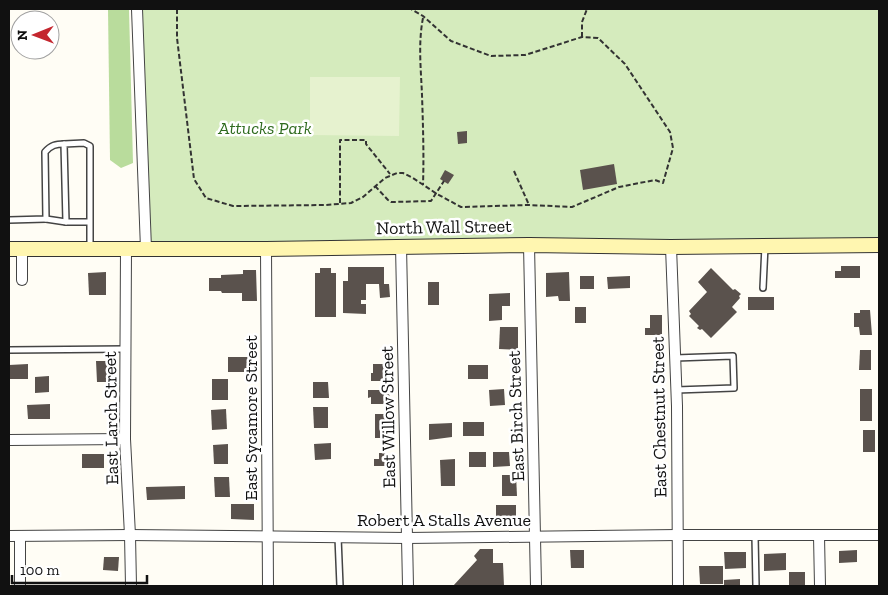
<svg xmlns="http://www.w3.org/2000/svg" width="888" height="595" font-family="'Zilla Slab',serif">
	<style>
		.green { fill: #d5ebbd }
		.forest { fill: #b9dc9c }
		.pitch { fill: #e6f2cf }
		.building { fill: #5a524d }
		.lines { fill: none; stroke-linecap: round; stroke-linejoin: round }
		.lane-casing { stroke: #444; stroke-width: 8 }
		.street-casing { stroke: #444; stroke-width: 12 }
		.secondary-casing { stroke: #333; stroke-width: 16 }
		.path { stroke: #333; stroke-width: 2; stroke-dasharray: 5 2.5; stroke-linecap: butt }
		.lane { stroke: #fff; stroke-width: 5 }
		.street { stroke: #fff; stroke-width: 10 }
		.secondary { stroke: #fff6b0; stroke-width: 14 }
		.labels { text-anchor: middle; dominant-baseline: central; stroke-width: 5; stroke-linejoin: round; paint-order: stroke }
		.park-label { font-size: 18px; font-style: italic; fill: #2f6b1f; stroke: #fff }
		.street-label { font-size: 18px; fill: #111; stroke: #fff }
	</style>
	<rect width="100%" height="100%" fill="#fffdf5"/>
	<path class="green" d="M137,9H879V247L146,249Z"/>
	<path class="forest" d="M108,9H129L133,163L121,168L110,160Z"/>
	<path class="pitch" d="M310,77H400L399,136L310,135Z"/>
	<g class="building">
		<path d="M467,131V143L458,144L457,132Z"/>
		<path d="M614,164L617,184L583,190L580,170Z"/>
		<path d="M445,170L454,175L448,184L440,179Z"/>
		<path d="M841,266H860V278H835V271H841Z"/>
		<path d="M348,267H384V284H389L390,297L380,298L379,284H366V300H361V304H366V314L343,313V281H348Z"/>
		<path d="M320,268H331V273H336V317H315V273H320Z"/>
		<path d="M711,268L733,290L735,289L741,294L739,296L740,298L732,307L737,312L711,338L702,329L700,330L697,328L699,326L689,316L691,314L689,311L707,292L698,282Z"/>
		<path d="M243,270H256L257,301H242V293H222L221,291H209V278H221V275L243,274Z"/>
		<path d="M106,272V295H89L88,273Z"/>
		<path d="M569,272L570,301H559L558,296L546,297V273Z"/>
		<rect x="580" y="276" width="14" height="13"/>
		<path d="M630,276V288L608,289L607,277Z"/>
		<rect x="428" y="282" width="11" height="23"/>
		<path d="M510,293V306H502V320L489,321V294Z"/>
		<rect x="748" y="297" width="26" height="13"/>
		<rect x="575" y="307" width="11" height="16"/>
		<path d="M860,310H870L872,335H860L859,327H854V313H860Z"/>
		<path d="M650,315H662V335H645V328H650Z"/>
		<path d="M500,327H518V350L499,349Z"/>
		<path d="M860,350H871V370H859Z"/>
		<rect x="228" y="357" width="23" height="15"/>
		<path d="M96,361H109V366H111L109,382H97Z"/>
		<path d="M28,364V379H9V365Z"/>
		<path d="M373,364H388L389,372H385L386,381H371V373H373Z"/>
		<rect x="468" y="365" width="20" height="14"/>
		<path d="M49,376V392L35,393V377Z"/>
		<rect x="212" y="379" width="16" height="21"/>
		<path d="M313,382H328L329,398H313Z"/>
		<path d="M504,389L505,405L490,406L489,390Z"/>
		<rect x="860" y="389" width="12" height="32"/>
		<path d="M368,390H389L390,404H371V397L368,398Z"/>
		<path d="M50,404V419H28L27,405Z"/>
		<path d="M313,407H328V428H314Z"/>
		<path d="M226,409L227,429L212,430L211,410Z"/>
		<rect x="375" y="414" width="11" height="24"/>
		<rect x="463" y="422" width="21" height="14"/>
		<path d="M452,423V437L429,440V424Z"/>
		<rect x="863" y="430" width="12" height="22"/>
		<path d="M331,443V459L315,460L314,444Z"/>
		<path d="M228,444V464H214L213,445Z"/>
		<rect x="469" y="452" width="17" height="15"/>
		<path d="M493,452H509L510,466L493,467Z"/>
		<path d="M379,453H389V466H374V459H379Z"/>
		<rect x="82" y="454" width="22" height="14"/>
		<path d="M455,459V486H441L440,460Z"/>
		<path d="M502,475H516L517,496H502Z"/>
		<path d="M214,477H229L230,497H215Z"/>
		<path d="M185,486V499L147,500L146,487Z"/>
		<path d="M231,504H254V520L231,519Z"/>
		<rect x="496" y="505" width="20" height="14"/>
		<path d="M480,549H493V563H503L504,586H453L477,560L474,556Z"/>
		<path d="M570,550H584V568H571Z"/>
		<path d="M857,550V562L839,563V551Z"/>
		<path d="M724,552H746V568L725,569Z"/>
		<path d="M786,553V570L764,571V554Z"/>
		<path d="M104,557H119L118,571L103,570Z"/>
		<path d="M699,566H723V584H700Z"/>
		<rect x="789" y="572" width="16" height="14"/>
		<path d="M740,579V586H724V580Z"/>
	</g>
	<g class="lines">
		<g class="lane-casing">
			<g id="lane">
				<path d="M46,219L66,222"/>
				<path d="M9,220L46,219L45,152C51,145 56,144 64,144"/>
				<path d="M90,248V146L84,143L64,144L66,222H90"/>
				<path d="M763,288L765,246"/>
				<path d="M9,350L126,349"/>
				<path d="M675,358L733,356L734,388L676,390"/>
				<path d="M755,536L756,586"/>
				<path d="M338,537L340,586"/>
			</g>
		</g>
		<g class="street-casing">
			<g id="street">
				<path d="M137,9L146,249"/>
				<path d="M529,245L536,586"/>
				<path d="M401,246L408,586"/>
				<path d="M671,247L677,406L678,586"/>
				<path d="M22,249V280"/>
				<path d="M266,249L268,586"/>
				<path d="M126,250L125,439L130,535L131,586"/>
				<path d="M9,440L125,439"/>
				<path d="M9,536L130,535L407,538L677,535H879"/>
				<path d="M20,536V586"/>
				<path d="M819,536L820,586"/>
			</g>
		</g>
		<g class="secondary-casing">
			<path id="secondary" d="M9,249H266L529,245L671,247L879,245"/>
		</g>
		<g class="path">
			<path d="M177,9V38L194,179L206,198L233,206L325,205L351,203L363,197L385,178L397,173H403L413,178L437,194L461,207L529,205L572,207L619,187L655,180L663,183L673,148L670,132L625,64L598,38L582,37L525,55L491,56L451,41L423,16L411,9"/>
			<path d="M423,18C418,43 421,70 422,95C423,125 424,155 423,185"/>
			<path d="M582,37V22L587,9"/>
			<path d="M514,171L529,205"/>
			<path d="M375,186L388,200L391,202L431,201L444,181"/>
			<path d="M340,203V140H366V144L390,174"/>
		</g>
		<use href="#lane" class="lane"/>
		<use href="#street" class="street"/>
		<use href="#secondary" class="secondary"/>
	</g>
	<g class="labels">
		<g class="park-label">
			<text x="265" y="128">Attucks Park</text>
		</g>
		<g class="street-label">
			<text transform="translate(444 227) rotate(-1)">North Wall Street</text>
			<text transform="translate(516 416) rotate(-92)">East Birch Street</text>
			<text transform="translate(388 417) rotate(-91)">East Willow Street</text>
			<text transform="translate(659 417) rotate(-91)">East Chestnut Street</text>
			<text transform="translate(111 418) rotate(-91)">East Larch Street</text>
			<text transform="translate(251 418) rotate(-90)">East Sycamore Street</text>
			<text x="444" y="520">Robert A Stalls Avenue</text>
		</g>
	</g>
	<rect width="888" height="595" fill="none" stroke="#111111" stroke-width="20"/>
	<g transform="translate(35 35) rotate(269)"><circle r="24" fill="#ffffff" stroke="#a0a0a0"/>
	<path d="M0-4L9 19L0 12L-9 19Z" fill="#c4262e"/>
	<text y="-8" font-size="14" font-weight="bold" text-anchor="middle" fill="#111111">N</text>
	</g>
	<path d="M12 575v8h135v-8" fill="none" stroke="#111111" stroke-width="2.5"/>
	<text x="20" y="575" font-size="15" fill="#111111" stroke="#ffffff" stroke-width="4" paint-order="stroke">100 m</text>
</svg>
